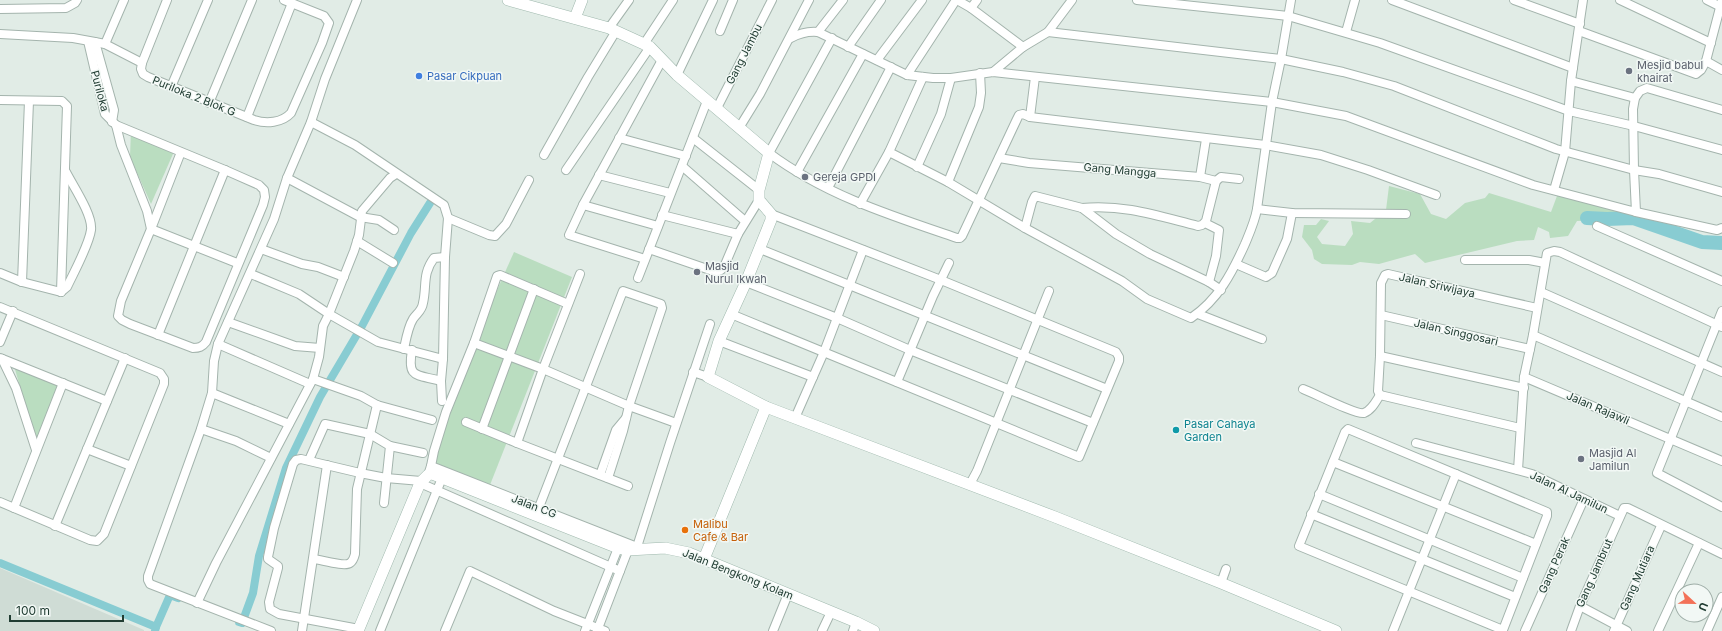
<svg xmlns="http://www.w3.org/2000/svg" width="1722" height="631" font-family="Inter,sans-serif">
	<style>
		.built { fill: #cfdcd5 }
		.green { fill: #baddc0 }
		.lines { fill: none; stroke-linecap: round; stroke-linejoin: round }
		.canal { stroke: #88ccd2; stroke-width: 8 }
		.river { stroke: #88ccd2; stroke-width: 14 }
		.street-casing { stroke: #a4b4ad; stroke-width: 10 }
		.secondary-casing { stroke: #9fb8ad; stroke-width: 12 }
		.street { stroke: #fff; stroke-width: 8 }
		.secondary { stroke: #fff; stroke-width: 11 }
		.worship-dot { fill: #6b7280; stroke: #f2f8f5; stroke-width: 1.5 }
		.shop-dot { fill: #3f7fe0; stroke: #f2f8f5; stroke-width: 1.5 }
		.culture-dot { fill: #0f9aa8; stroke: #f2f8f5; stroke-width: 1.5 }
		.food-dot { fill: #e8710a; stroke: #f2f8f5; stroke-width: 1.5 }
		.labels { text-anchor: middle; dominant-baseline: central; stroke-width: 3; stroke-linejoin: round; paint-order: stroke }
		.street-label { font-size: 11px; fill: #213d33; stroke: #f2f8f5 }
		.worship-label { font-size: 11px; fill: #5b616d; stroke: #f2f8f5; text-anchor: start }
		.shop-label { font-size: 11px; fill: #366cbe; stroke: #f2f8f5; text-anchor: start }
		.culture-label { font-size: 11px; fill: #0d838f; stroke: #f2f8f5; text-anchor: start }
		.food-label { font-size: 11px; fill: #c56008; stroke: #f2f8f5; text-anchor: start }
	</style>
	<rect width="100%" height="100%" fill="#e1ece6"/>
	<path class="built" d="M0,568L144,630V631H0Z"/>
	<g class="green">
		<path d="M131,129L176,147L151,204L130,157Z"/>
		<path d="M1389,186L1420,194L1431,214L1446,219L1465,203L1485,198L1489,193L1551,212L1557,196L1564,195L1621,210L1604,220L1577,221L1568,236L1550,238L1549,232L1538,227L1534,240L1517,241L1425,263L1415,254L1379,264L1360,262L1352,265L1322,264L1314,259L1312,250L1302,237L1304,225H1316L1321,219L1329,221L1317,237L1322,244L1345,246L1353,234L1351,221L1370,223L1386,210Z"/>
		<path d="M514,252L572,277L488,490L428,466L454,387Z"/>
		<path d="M12,359L61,379L36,442Z"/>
	</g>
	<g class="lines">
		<g class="canal">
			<path d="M0,563L156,627L155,631"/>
			<path d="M239,622L242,623L253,593L259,556L286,468L320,397L362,326L411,233L430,203"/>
			<path d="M156,627L170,595L178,598"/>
		</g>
		<path class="river" d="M1587,218L1607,219L1633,218L1702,242L1722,243"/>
		<g class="street-casing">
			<g id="street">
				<path d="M957,0L971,8L1023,47"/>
				<path d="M1137,0L1288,16L1380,43L1569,111L1634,126L1722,150"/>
				<path d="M1392,0L1573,68"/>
				<path d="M1514,0L1580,24"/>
				<path d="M1620,0L1711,43"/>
				<path d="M1707,0L1721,7"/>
				<path d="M971,8L977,0"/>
				<path d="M0,9L66,8L75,3L77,0"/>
				<path d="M609,28L629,0"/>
				<path d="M720,31L733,0"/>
				<path d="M1579,31L1696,74L1701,70L1706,61L1722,0"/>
				<path d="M818,32L843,0"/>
				<path d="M1048,32L1281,59L1343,72L1394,86L1556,149L1634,170L1659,174L1722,192"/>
				<path d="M1346,32L1355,0"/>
				<path d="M0,34L73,38L95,42L105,44L142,63L141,69L143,74L148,77L254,120C266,124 282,123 291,113L322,43L329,23L324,16L284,0"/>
				<path d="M791,38C800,33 807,31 818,32L907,75L933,78H951L993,72L1272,102L1346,116L1533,185L1636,212L1634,170L1633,109L1635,98L1640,91L1647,88L1722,110"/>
				<path d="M832,38L769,153C825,195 892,216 957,238H960L962,236L1017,119L1019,115L1023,114L1030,117L1265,145L1321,155L1368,170L1436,195"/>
				<path d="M88,41L105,114L116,125L121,145L147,211L151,229L237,263"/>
				<path d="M95,42L114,110L112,122"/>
				<path d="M105,44L124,0"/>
				<path d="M644,44L673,0"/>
				<path d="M848,47L881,0"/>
				<path d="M877,60L922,0"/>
				<path d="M1706,61L1722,70"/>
				<path d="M142,63L167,0"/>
				<path d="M993,72L1023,47L1048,32L1072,0"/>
				<path d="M677,75L713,0"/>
				<path d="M907,75L956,0"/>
				<path d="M1571,81L1635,98"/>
				<path d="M171,87L208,0"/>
				<path d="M0,100L62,101L67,106L61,292"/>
				<path d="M209,103L252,0"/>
				<path d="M717,108L772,0"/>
				<path d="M247,117L292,3"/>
				<path d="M1030,117L1035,77"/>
				<path d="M311,122L355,145L444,205L448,218L445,257L443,359L441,381L442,401"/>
				<path d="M116,125L225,170L259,185L264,190L265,197L263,205L206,342C202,347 199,348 193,348L130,324L122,320L118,316L121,301L151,229L181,152"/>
				<path d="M739,128L760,94L809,0"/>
				<path d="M619,138L686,156"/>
				<path d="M693,138L759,190"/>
				<path d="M889,152L948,182L1025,228L1122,281L1147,299L1191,318C1218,300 1232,273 1245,244C1250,232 1255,221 1257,209L1272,102L1281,59L1291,0"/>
				<path d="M544,155L588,77L616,31"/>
				<path d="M999,158L1029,163L1200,177L1216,181L1221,177L1239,179"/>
				<path d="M682,166L745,221"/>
				<path d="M917,167L941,114L951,78"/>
				<path d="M566,170L650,47"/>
				<path d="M797,172L863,54"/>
				<path d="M599,175L670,193"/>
				<path d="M1200,177L1206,139"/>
				<path d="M287,178L360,217L379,220L394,230"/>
				<path d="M948,182L979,107L981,93L980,73"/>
				<path d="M828,188L891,67"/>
				<path d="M1554,190L1565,152L1571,81L1583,0"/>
				<path d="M860,204L889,152L923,77"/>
				<path d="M583,205L658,226"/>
				<path d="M1082,208C1124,204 1158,216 1198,226L1202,225L1206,221L1216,181"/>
				<path d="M1257,209L1292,213L1406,214"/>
				<path d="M1636,212L1717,230L1722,228"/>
				<path d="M662,215L738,234"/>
				<path d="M448,218L489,235L495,236L506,224L529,180"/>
				<path d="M1205,223L1219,230L1216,256L1209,282"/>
				<path d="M1597,226L1722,281"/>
				<path d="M1025,228L1032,202L1035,196L1082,208L1116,234L1150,254L1209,282L1221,290"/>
				<path d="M357,241L393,263"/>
				<path d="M261,249L302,264L318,267L344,277"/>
				<path d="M649,249L716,272L721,270L724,267L738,234L759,200"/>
				<path d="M760,249L1107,389"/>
				<path d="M645,259L569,235L583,205L662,60"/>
				<path d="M1465,260H1529L1545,263"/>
				<path d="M1236,264L1266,277L1272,273L1287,239L1292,213"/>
				<path d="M0,273L22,282L61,292"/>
				<path d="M251,274L299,294L329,314L378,342L443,359"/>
				<path d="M638,278L707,101"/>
				<path d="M22,282L29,101"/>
				<path d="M746,282L837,318L910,350L1093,423"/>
				<path d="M61,292L67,287C74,272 89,245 91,230C93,215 73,186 66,172"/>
				<path d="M1541,292L1722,372"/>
				<path d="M0,307L160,373L164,379V384L104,534L97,541L90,540L0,502"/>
				<path d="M1722,311L1657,473L1722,507"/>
				<path d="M731,314L1079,457L1119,361V357L1116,352L941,280L771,214"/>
				<path d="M1198,314L1262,339"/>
				<path d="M1381,315L1530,349"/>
				<path d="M228,322L295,346L320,348"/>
				<path d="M158,335L225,170"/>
				<path d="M1533,335L1722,417"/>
				<path d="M719,341L813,377"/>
				<path d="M0,342L13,311"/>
				<path d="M474,343L543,369L629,406L676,423"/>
				<path d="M218,344L310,384"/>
				<path d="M404,349C406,339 408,327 413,319C417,313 422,311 423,303C427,286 422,274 434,258L445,257"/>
				<path d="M412,350C407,379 416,374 441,381"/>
				<path d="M1380,356L1524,388"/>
				<path d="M0,358L107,401"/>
				<path d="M2,359L16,388L36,450"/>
				<path d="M693,372L708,377"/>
				<path d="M1524,377L1722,461"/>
				<path d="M313,379L361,396L377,405L432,420"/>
				<path d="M897,382L933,296L949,263"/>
				<path d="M1303,389C1314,393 1356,415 1364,413C1372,410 1376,401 1380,395L1520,428"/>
				<path d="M212,393L289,424"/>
				<path d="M1380,395L1378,391L1380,356L1381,283L1385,275L1388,274L1537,308"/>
				<path d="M795,418L824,352L863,250"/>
				<path d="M466,422L517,443L628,486"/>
				<path d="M201,429L236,441L271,458"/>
				<path d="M482,429L534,289"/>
				<path d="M1348,429L1547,512V516L1503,630L1299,546L1345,432Z"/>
				<path d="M517,443L543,369L580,274"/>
				<path d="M1416,443L1532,474L1620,516"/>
				<path d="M390,446L423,453"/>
				<path d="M87,449L131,466"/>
				<path d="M309,460L325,424L370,434L390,446L384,503"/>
				<path d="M1333,462L1536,544"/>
				<path d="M431,466L637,547"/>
				<path d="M1518,470L1524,377L1533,335L1547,253L1554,251L1560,252L1722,327"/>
				<path d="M428,475L431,466L434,451L446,412L474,343L497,276L500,275L568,304"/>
				<path d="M600,475L616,430L626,418"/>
				<path d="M420,483L620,571"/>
				<path d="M970,484L977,471L1049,291"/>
				<path d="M1319,494L1523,578"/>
				<path d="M14,508L63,383"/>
				<path d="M1311,514L1515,597"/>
				<path d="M536,515L623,291L661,304L662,308L629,406L623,431L608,478"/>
				<path d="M55,526L125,358"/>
				<path d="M636,550L670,443L710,324"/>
				<path d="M314,559C322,560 345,567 350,563C353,561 354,558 355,554L357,489L377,405"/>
				<path d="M1221,583L1226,569"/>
				<path d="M197,603L216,563L313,379L319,357L323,326L329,314L354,251L359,235L362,211L390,178L396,174"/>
				<path d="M1580,606L1627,631"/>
				<path d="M359,629L279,614L270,609L269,602L278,568V566L268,559V557L274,528L293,464L296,460L301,459L360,473L386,478L421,481"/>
				<path d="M271,631L150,584L148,580V576L201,429L212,393L214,361L218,344L274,219L287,178L311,122L325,79L357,0"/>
				<path d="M302,631L327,465"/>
				<path d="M380,631L442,478"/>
				<path d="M445,631L470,571L554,611L605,631"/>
				<path d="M585,631L618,548"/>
				<path d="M597,631L628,550"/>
				<path d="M773,631L788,594"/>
				<path d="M822,631L831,612"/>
				<path d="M853,631L856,622"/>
				<path d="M1393,631L1456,474"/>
				<path d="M1525,631L1584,499"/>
				<path d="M1571,631L1580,606L1624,508H1628L1722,554"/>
				<path d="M1614,631L1661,526"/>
				<path d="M1658,631L1699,543"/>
				<path d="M1707,631L1722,597"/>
			</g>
		</g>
		<g class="secondary-casing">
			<g id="secondary">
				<path d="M508,0L609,28L644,44L650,47L677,75L769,153L759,190V200L771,214V220L746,282L719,341L708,377L766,407L1055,517L1221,583L1336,631"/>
				<path d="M575,18L582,0"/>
				<path d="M704,559L766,407"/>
				<path d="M358,631L420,483L428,475L432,474L618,548L628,550L665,548L689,553L856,622L874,631"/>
			</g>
		</g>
		<use href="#street" class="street"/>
		<use href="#secondary" class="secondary"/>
	</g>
	<g class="worship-dot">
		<circle cx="1629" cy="71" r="4"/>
		<circle cx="805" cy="177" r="4"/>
		<circle cx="697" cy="272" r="4"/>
		<circle cx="1581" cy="459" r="4"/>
	</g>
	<circle class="shop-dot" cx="419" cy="76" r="4"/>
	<circle class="culture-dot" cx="1176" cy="430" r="4"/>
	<circle class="food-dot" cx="685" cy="530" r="4"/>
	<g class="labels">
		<g class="street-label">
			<text transform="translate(744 54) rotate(-63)">Gang Jambu</text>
			<text transform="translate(100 91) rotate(75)">Puriloka</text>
			<text transform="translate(194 96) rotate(22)">Puriloka 2 Blok G</text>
			<text transform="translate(1120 170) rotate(5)">Gang Mangga</text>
			<text transform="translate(1437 285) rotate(13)">Jalan Sriwijaya</text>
			<text transform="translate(1456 332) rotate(13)">Jalan Singgosari</text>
			<text transform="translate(1598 408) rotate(23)">Jalan Rajawli</text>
			<text transform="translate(1569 492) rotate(25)">Jalan Al Jamilun</text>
			<text transform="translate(534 506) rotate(21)">Jalan CG</text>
			<text transform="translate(1554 565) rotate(-66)">Gang Perak</text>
			<text transform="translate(1594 573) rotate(-66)">Gang Jambrut</text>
			<text transform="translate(738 574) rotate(22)">Jalan Bengkong Kolam</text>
			<text transform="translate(1637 578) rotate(-66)">Gang Mutiara</text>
		</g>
		<g class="worship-label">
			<text x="1637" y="65">Mesjid babul<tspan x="1637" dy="13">khairat</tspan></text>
			<text x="813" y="177">Gereja GPDI</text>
			<text x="705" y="266">Masjid<tspan x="705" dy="13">Nurul Ikwah</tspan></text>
			<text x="1589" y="453">Masjid Al<tspan x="1589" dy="13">Jamilun</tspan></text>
		</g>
		<g class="shop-label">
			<text x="427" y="76">Pasar Cikpuan</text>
		</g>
		<g class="culture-label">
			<text x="1184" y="424">Pasar Cahaya<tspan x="1184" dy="13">Garden</tspan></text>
		</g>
		<g class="food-label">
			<text x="693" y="524">Malibu<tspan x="693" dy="13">Cafe &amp; Bar</tspan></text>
		</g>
	</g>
	<g transform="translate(1694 603) rotate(112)"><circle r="19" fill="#f2f8f5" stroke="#9eada7"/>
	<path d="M0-3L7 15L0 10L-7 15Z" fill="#f37158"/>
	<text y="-6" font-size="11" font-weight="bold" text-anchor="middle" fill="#213d33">U</text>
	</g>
	<path d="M10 615v6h113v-6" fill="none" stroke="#213d33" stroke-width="2"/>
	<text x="16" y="615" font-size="12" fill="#213d33" stroke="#f2f8f5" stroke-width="3" paint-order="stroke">100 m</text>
</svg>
